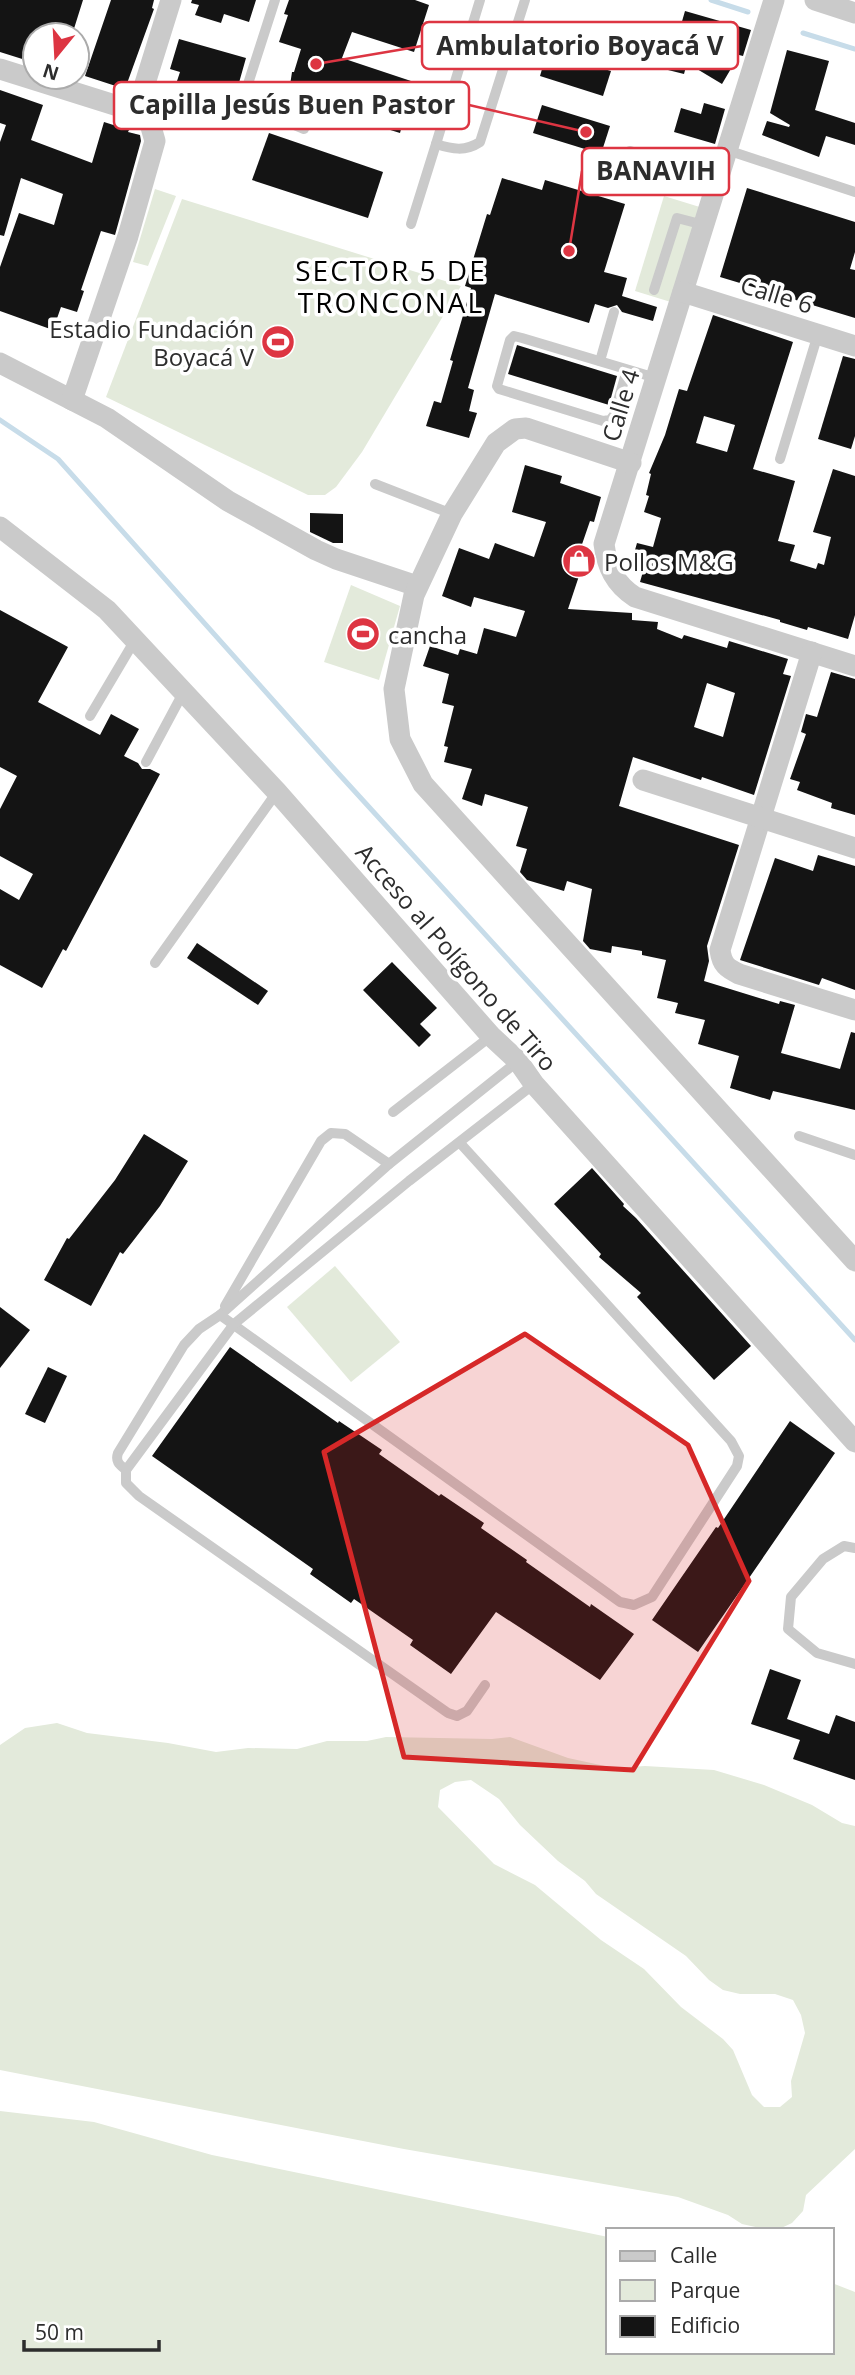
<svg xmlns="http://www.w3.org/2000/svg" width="855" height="2375" font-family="'Open Sans',sans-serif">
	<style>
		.green { fill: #e3eadb; fill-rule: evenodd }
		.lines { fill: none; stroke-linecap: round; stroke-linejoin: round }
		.stream { stroke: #c7dce9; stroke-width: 5 }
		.building { fill: #141414; fill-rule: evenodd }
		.service { stroke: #cacaca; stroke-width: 10 }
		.minor { stroke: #cacaca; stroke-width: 21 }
		.marked { fill: #d62828; fill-opacity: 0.2; stroke: #d62828; stroke-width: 5; stroke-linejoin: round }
		.labels { text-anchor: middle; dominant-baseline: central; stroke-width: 7; stroke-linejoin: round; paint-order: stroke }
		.street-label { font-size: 24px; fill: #2d2d2d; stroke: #fff }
		.poi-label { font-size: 24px; fill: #2d2d2d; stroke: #fff; text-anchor: start }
		.quarter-label { font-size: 28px; letter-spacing: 2px; fill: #000; stroke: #fff }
		.leader { fill: none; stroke: #dd3542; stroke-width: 2.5 }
		.callout-dot { fill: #dd3542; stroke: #fff; stroke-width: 2.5 }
		.callout { fill: #fff; stroke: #dd3542; stroke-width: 2.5 }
		.callout-label { font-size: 26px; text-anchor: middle; font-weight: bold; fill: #2d2d2d }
	</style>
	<rect width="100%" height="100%" fill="#fff"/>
	<g class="green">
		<path d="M155,189L176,196L148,266L133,262Z"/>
		<path d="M664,196L703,208L674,303L635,291Z"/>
		<path d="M182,199L461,286L362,452L336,487L325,495H308L106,397Z"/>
		<path d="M351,585L400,606L379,680L324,662Z"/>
		<path d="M335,1266L400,1342L351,1382L287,1307Z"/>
		<path d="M57,1723L87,1733L168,1743L216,1752L248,1748L297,1749L327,1741H367L386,1737L492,1739L510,1737L568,1758L614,1768L645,1766L714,1770L764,1785L812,1805L842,1823L855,1826V2149L806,2195L803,2211L792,2223L777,2230L760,2228L742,2224L728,2215L678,2197L404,2149L0,2070V1745L25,1728ZM471,1780L499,1799L520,1825L558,1861L585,1881L596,1894L686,1956L709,1980L723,1990L740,1994H775L793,2000L801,2015L805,2033L791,2081L792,2097L780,2107H764L752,2095L733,2050L723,2039L681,2007L644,1969L601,1940L535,1885L494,1864L438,1807L440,1790L455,1782Z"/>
		<path d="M0,2111L94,2122L212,2155L608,2237V2352H832V2283L855,2292V2375H0Z"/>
	</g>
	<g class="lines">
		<g class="stream">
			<path d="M711,0L748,12"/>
			<path d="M803,33L855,49"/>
			<path d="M0,420L58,459L338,773L855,1340"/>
		</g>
	</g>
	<g class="building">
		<path d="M0,0H83L72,35H35V63L0,52Z"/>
		<path d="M111,0H154L152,8L154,9L125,89L85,76Z"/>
		<path d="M192,0H256L249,22L224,14L221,23L195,15L199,5L191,3Z"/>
		<path d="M289,0H415L429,5L414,52L352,32L342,58L414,82L400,133L303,103L305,95L289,92L292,72H294L301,49L279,42L288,15L284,14Z"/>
		<path d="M685,11L751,30L743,56L739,55L722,84L687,63L684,74L668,70Z"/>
		<path d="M179,39L246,58L231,111L201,100L198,108L171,99L180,72L170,69Z"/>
		<path d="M787,50L829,61L815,110L855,123V145L826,136L819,157L762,135L767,121L789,127L790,125L770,113Z"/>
		<path d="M547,52L611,71L603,96L540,76Z"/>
		<path d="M0,90L43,105L31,140L92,163L104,122L129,130L128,132L140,135L141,141L115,235L101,231L81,290L84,291L77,312L61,307L53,330L0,311V267L19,213L54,225L63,194L21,178L4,236L0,235V142L6,125L0,123Z"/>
		<path d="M704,103L725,109L715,144L674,132L681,108L701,114Z"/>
		<path d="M542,105L610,126L601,154L533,133Z"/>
		<path d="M269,133L383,172L368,218L252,180Z"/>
		<path d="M502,178L542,190L545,180L625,204L604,272L627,278L622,296L657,307L653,321L622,312L617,305L608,308L595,304L589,323L495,294L468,388L474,390L469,411L477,413L469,438L426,426L434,401L441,403L453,361L450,360L471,288L465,286L487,214L490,215Z"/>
		<path d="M747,188L855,222V252L850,269L855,270V318L720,277Z"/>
		<path d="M713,315L793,342L753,469L795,481L778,541L795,545L790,561L816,569L818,563L824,565L831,537L813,532L833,469L855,476V615L848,639L808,627L807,630L780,622V620L640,582L646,561L633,557L637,543L653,547L661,518L644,512L649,496L646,495L651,474L649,473L665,435L679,389L687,391ZM704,416L735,425L727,452L696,443Z"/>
		<path d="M517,345L617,376L609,405L508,374Z"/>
		<path d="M843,356L855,359V436L851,449L818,439Z"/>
		<path d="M525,465L562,476L560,483L601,497L594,522L590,521L578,556L585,558L568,609L632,613V620L658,622L657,629L682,639L684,635L727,648L729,641L788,659L783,674L791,676L754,795L702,777L701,780L633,757L619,806L739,845L707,946L709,961L704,981L779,1004L780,1001L795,1005L781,1053L840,1069L851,1032L855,1033V1110L773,1091L770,1100L730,1088L739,1056L698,1044L705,1020L675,1013L678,1003L657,998L666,960L642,955V951L612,946L611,953L590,949L583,941L592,889L567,881L564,891L527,880L520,872L527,849L516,846L528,807L485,794L482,806L462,799L472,769L444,762L448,747L444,746L454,706L442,703L449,674L423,666L430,646L458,655L460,649L477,654L484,628L516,637L525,611L474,597L471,607L442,596L459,548L489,559L495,543L534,557L546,522L512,512ZM707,683L735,693L723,737L694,727Z"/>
		<path d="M310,513L343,514V543H333L310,532Z"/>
		<path d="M0,610L68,647L38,702L100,735L111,714L139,729L124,756L138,763L142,769H150L160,774L66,951L63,949L42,988L0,965V889L19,900L33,874L0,856V809L17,776L0,767Z"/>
		<path d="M831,672L855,679V815L831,808L832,803L797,790L800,782L790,779L806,734L801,732L806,714L817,717Z"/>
		<path d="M818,855L855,866V990L822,978L819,985L740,960L775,858L813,871Z"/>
		<path d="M197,943L268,991L258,1005L187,958Z"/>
		<path d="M392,962L437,1008L420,1024L431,1035L419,1047L363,990Z"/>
		<path d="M144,1134L188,1161L160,1206L123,1254L120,1252L91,1306L44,1280L67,1238L69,1239L115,1180Z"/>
		<path d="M592,1168L624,1204L623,1206L636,1218L751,1346L714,1380L637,1297L641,1293L599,1257L601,1254L554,1204Z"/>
		<path d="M0,1307L30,1330L0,1368Z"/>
		<path d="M230,1347L338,1423L339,1421L382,1450L379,1454L439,1496L441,1494L484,1523L481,1528L527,1560L526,1562L590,1607L591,1604L634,1634L600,1680L496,1612L451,1674L410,1645L413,1640L354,1599L351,1603L310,1574L313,1569L152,1456Z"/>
		<path d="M48,1367L67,1376L45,1423L25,1414Z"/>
		<path d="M790,1421L835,1453L698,1652L652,1620L716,1527L718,1528Z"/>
		<path d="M770,1669L801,1680L787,1719L829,1734L836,1715L855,1722V1780L793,1759L800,1740L751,1724Z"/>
	</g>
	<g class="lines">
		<g class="service">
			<path d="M275,0L247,87C258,106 283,121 304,129"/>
			<path d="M480,0L436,144C452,149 465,152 480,142L525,0"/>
			<path d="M727,150L855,192"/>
			<path d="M630,151L718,178"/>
			<path d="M411,224L436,144"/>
			<path d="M654,290L677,218L704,225"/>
			<path d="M600,361L614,312"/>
			<path d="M627,370L614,415L610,420L603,421L499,389L497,386L510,340L514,336L522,338L656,378"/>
			<path d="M780,459L818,334"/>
			<path d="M375,484L452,514"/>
			<path d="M90,716L135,640"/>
			<path d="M146,762L183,693"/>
			<path d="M155,963L277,792"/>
			<path d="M393,1112L491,1036"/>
			<path d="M799,1136L855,1155"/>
			<path d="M225,1306L321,1141L331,1133L345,1134L389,1164"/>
			<path d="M220,1315L389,1164L518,1061"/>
			<path d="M126,1470C120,1465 115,1462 118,1453L184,1345L199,1329L220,1315L620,1602L634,1605L652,1597L737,1466L739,1456L731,1441L460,1143"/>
			<path d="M855,1548L844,1546L823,1559L791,1597L788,1629L817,1653L855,1664"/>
			<path d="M485,1685L467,1711L457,1716L448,1713L139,1496L126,1483V1470L234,1324L409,1181L534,1084"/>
		</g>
		<g class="minor">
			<path d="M774,0L604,544C607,567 615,584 635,597L855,666"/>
			<path d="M815,0L855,13"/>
			<path d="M0,69L121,107L138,106L171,0"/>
			<path d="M683,292L855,346"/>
			<path d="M0,363L107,418L228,501L316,550L336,559L417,586"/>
			<path d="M72,400L128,236L155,141L151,127L138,106"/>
			<path d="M631,463L526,428L515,429L496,443L452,514L414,595L394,689L400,739L423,784L855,1261"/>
			<path d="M0,527L107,610L277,792L491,1036L518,1061L534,1084L855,1442"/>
			<path d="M812,652L720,950C722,965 727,968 739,974L855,1010"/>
			<path d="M643,780L855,848"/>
		</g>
	</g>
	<path class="marked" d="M525,1334L688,1445L749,1581L633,1770L404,1757L324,1452Z"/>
	<defs>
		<g id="stadium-disc" transform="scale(1.75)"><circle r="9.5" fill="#dd3542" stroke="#fff"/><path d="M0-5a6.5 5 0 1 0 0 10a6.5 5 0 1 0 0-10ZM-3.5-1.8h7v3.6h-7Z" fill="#fff"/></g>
		<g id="shop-disc" transform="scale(1.75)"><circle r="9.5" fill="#dd3542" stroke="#fff"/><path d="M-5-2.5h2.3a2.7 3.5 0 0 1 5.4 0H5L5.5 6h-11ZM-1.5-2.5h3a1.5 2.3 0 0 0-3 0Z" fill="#fff"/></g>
	</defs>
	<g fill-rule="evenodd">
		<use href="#stadium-disc" x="278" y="342"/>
		<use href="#shop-disc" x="579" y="561"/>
		<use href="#stadium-disc" x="363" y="634"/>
	</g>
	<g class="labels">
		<g class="street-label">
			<text transform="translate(777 294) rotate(17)">Calle 6</text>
			<text transform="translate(620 405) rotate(-73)">Calle 4</text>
			<text transform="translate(457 957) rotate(49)">Acceso al Polígono de Tiro</text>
		</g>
		<g class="poi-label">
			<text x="254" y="328" text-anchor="end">Estadio Fundación<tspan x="254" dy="28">Boyacá V</tspan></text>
			<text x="604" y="561">Pollos M&amp;G</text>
			<text x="388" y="634">cancha</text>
		</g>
		<g class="quarter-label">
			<text x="391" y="270">SECTOR 5 DE<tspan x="391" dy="32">TRONCONAL</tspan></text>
		</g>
	</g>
	<path class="leader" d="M316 64L422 46M586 132L469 105M569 251L582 171"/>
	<g class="callout-dot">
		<circle cx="316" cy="64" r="7"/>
		<circle cx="586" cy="132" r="7"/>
		<circle cx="569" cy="251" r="7"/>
	</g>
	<g class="callout">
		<rect x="422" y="22" width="316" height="47" rx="7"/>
		<rect x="114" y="82" width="355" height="47" rx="7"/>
		<rect x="582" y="148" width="147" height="47" rx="7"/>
	</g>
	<g class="callout-label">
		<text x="580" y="55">Ambulatorio Boyacá V</text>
		<text x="292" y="114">Capilla Jesús Buen Pastor</text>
		<text x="656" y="180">BANAVIH</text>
	</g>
	<rect x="606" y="2228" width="228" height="126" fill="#ffffff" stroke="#ababab" stroke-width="2"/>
	<rect x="620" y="2251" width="35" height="10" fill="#cacaca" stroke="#ababab" stroke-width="2"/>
	<text x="670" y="2263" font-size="21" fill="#2d2d2d">Calle</text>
	<rect x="620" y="2280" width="35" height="21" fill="#e3eadb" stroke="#ababab" stroke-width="2"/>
	<text x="670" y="2298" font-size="21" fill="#2d2d2d">Parque</text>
	<rect x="620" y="2316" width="35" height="21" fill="#141414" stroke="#ababab" stroke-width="2"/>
	<text x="670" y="2333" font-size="21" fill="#2d2d2d">Edificio</text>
	<g transform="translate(56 56) rotate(198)"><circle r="33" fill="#ffffff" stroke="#ababab" stroke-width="2"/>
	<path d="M0-5L12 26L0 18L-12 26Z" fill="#dd3542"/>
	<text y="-10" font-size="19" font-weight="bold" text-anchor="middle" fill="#2d2d2d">N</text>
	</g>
	<path d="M24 2340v10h135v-10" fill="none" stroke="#2d2d2d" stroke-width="3.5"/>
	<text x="35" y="2340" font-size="21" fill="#2d2d2d" stroke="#ffffff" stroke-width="5" paint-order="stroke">50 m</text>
</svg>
